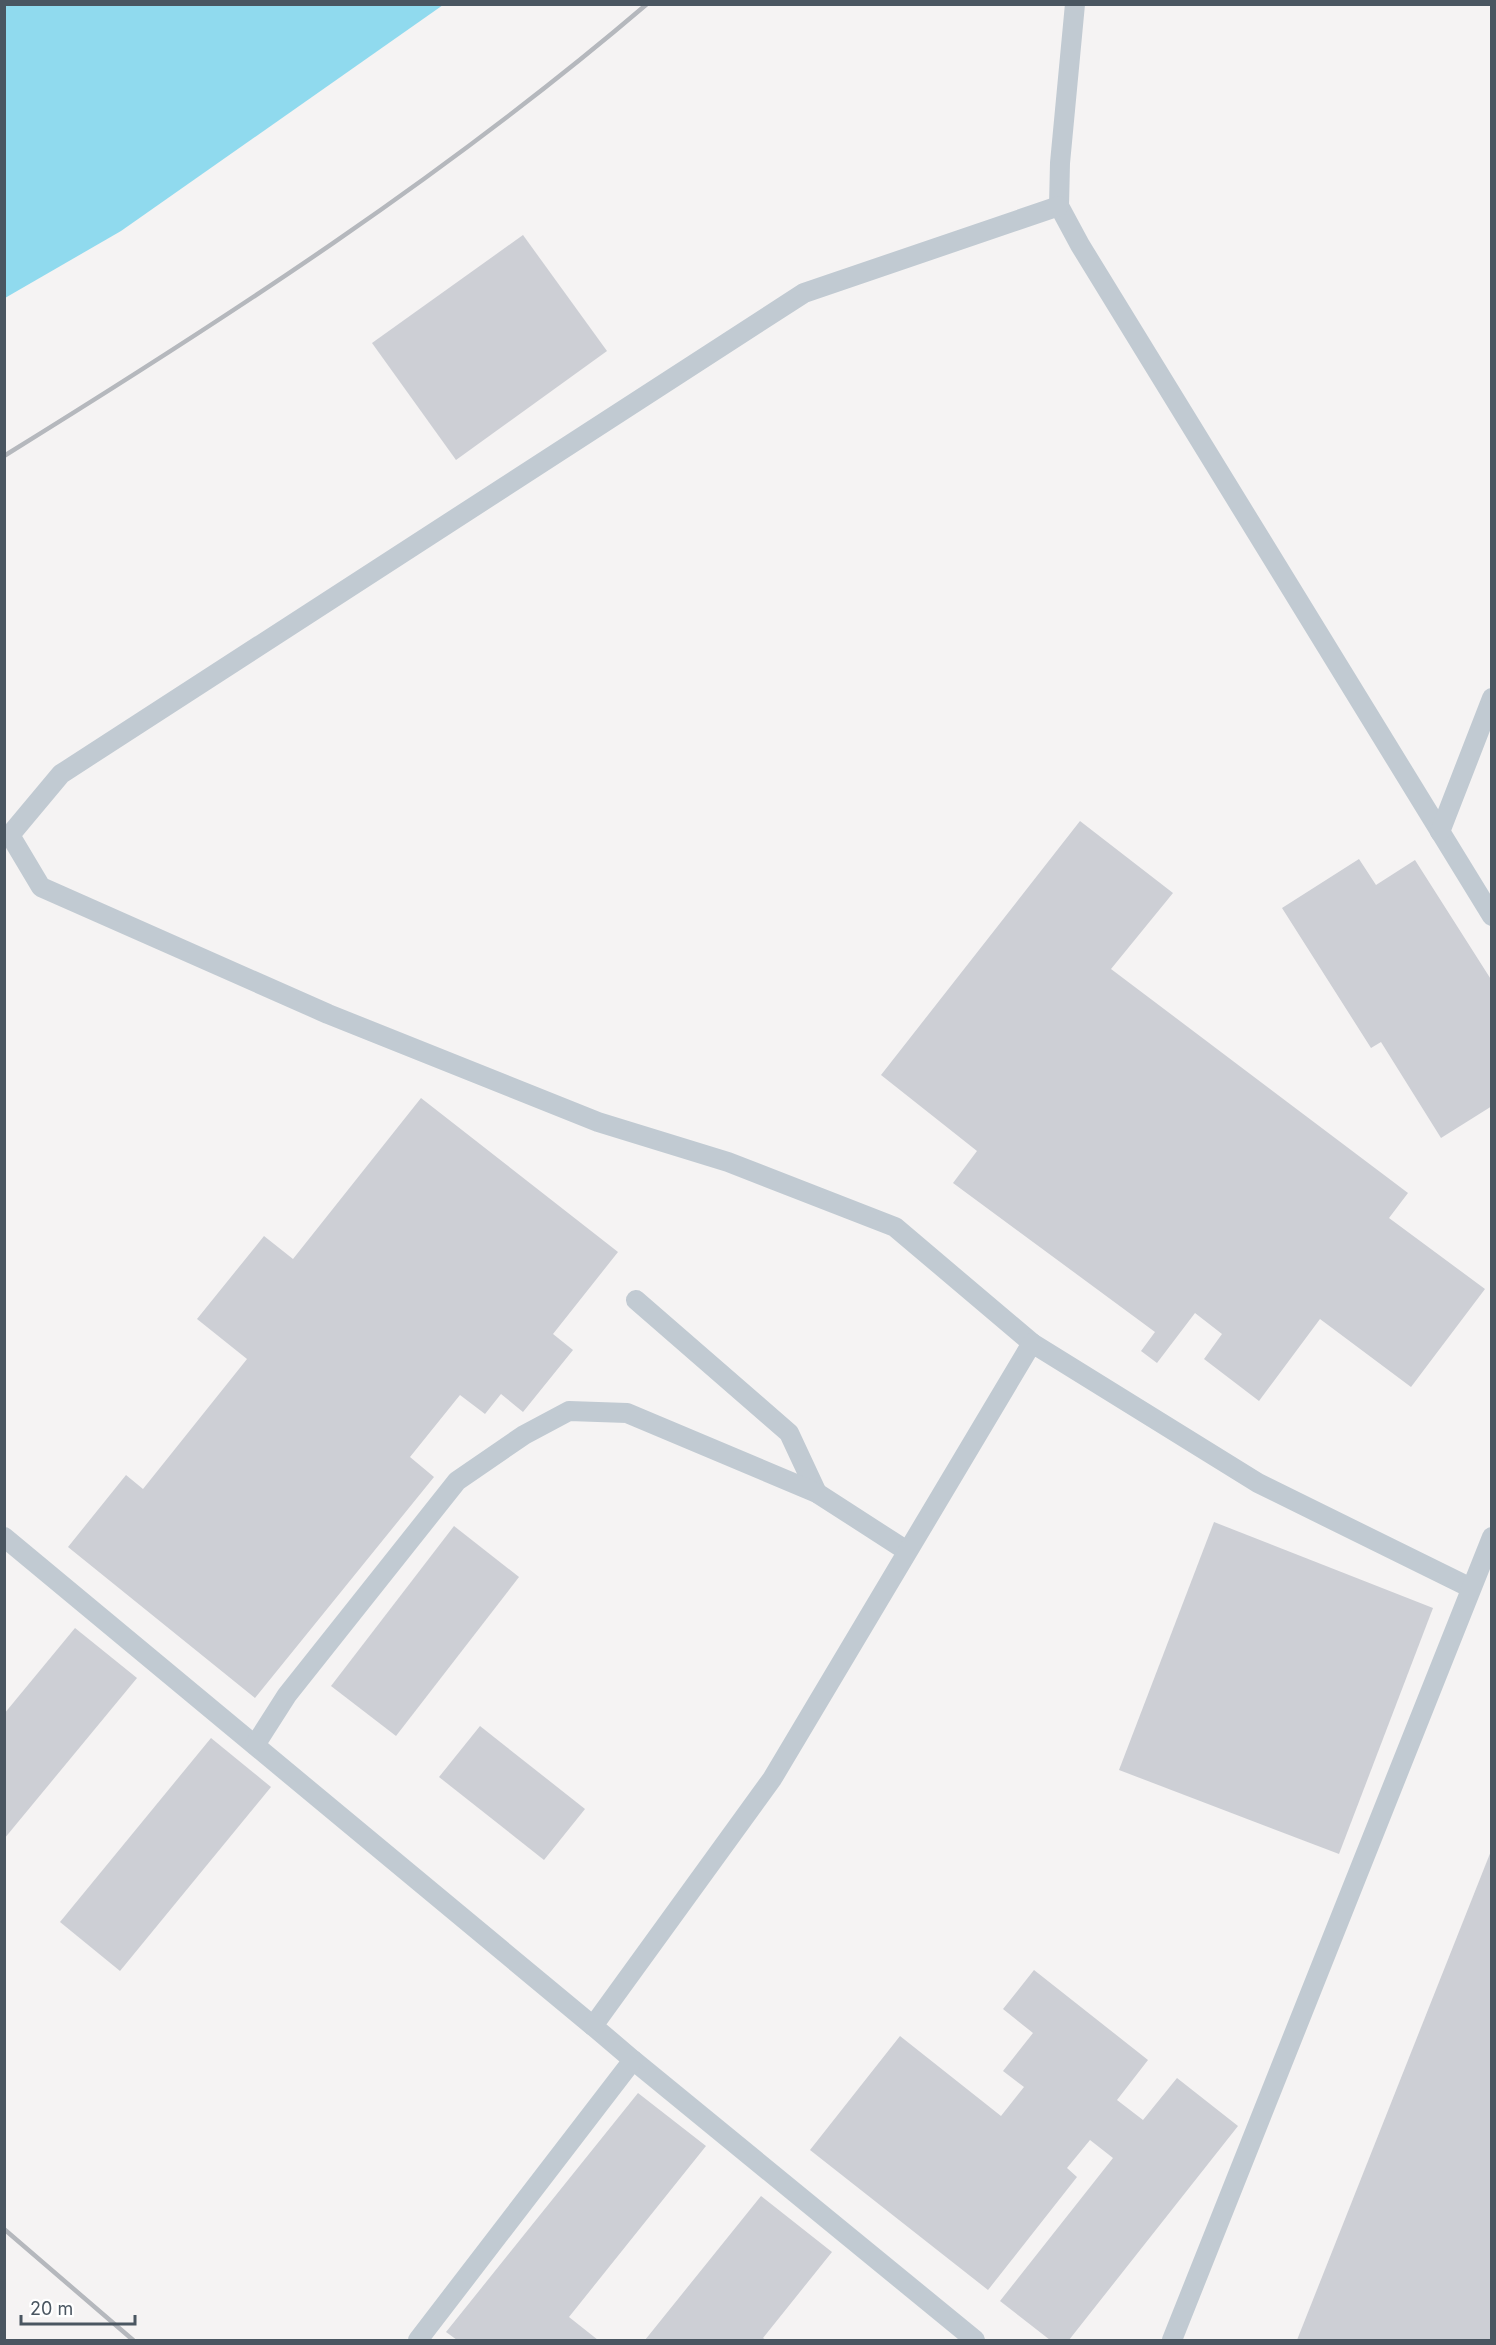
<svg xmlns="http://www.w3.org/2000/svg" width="1496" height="2345" font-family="Inter,sans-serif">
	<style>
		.water { fill: #90daee }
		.building { fill: #cdcfd5 }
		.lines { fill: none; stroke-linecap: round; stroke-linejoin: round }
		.service { stroke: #c1cad2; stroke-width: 20 }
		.rail { stroke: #b5b8bd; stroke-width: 4.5 }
	</style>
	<rect width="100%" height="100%" fill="#f5f3f3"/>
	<path class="water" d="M5,4H443V5L121,231L5,298Z"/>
	<g class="building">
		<path d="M523,235L607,351L456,460L372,343Z"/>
		<path d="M1080,821L1173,893L1111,969L1408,1193L1389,1218L1485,1289L1411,1387L1320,1319L1259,1401L1204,1359L1222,1334L1195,1313L1157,1363L1141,1351L1155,1332L953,1183L977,1151L881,1075Z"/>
		<path d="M1359,859L1376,885L1415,860L1492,981V1106L1441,1138L1381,1042L1371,1048L1282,908Z"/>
		<path d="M421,1098L618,1252L553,1334L573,1350L523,1412L501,1394L485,1414L460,1395L410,1457L434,1477L255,1698L68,1547L126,1475L143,1489L247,1359L197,1319L264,1236L293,1259Z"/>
		<path d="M1214,1522L1433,1608L1339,1854L1119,1770Z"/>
		<path d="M454,1526L519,1577L396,1736L331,1686Z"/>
		<path d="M75,1628L137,1678L4,1839V1714Z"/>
		<path d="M480,1726L585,1809L544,1860L439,1777Z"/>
		<path d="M211,1738L271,1787L120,1971L60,1922Z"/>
		<path d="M1491,1851L1492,2340H1297Z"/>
		<path d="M1034,1970L1148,2060L1117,2100L1143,2120L1177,2078L1238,2126L1069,2340H1050L1000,2301L1113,2158L1090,2140L1067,2168L1077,2177L988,2290L810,2150L900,2036L1001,2116L1024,2087L1003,2071L1033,2033L1003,2009Z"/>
		<path d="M638,2093L706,2146L569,2317L598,2340H457L446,2332Z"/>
		<path d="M761,2196L832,2252L763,2338L766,2340H645Z"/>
	</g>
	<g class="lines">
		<g class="service">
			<path d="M1075,4L1060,163L1059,206L1080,245L1492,916"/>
			<path d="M1440,832L1492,698"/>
			<path d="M636,1300L789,1433L817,1493"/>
			<path d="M1032,1343L895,1227L728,1162L598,1122L328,1014L41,887L10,835L61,774L804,293L1059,206"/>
			<path d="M4,1537L593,2026"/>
			<path d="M255,1745L287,1695L457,1481L524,1435L569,1411L627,1413L817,1493L907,1551"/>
			<path d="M633,2060L975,2340"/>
			<path d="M418,2340L633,2060L593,2026L772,1779L1032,1343L1258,1483L1471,1588"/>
			<path d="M1172,2340L1492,1537"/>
		</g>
		<g class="rail">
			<path d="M4,456C227,318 447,175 647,4"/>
			<path d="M4,2229L133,2340"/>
		</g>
	</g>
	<rect width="1496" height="2345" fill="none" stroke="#4a5661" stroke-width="12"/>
	<path d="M21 2315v9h114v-9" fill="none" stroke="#4a5661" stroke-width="3"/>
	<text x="30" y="2315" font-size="18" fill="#4a5661" stroke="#ffffff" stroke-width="4.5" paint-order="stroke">20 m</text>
</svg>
